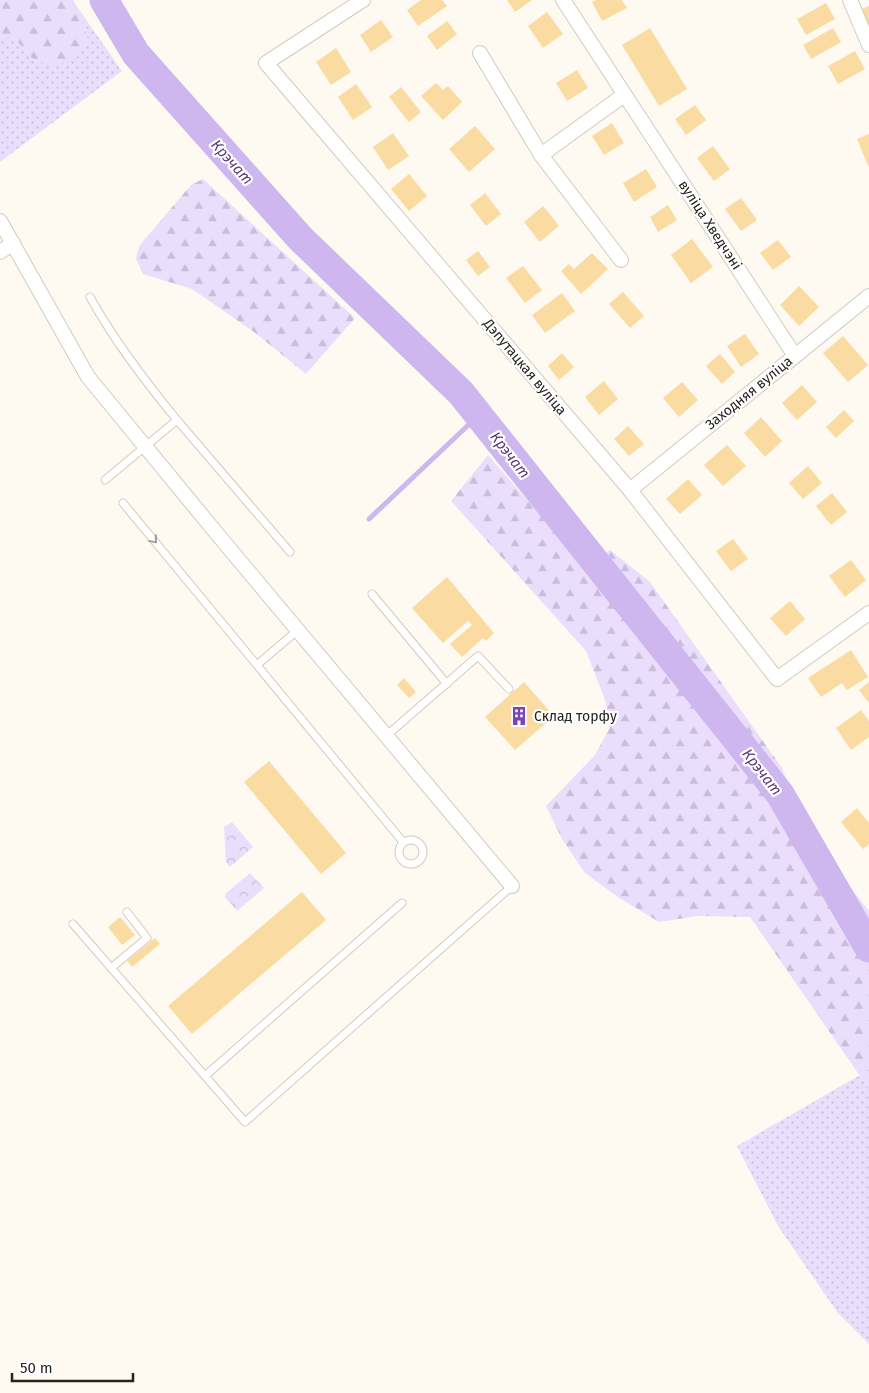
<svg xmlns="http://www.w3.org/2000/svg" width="869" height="1393" font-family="'Fira Sans',sans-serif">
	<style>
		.grass { fill: url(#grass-dots) }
		.forest { fill: url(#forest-firs) }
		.park { fill: url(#park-crowns) }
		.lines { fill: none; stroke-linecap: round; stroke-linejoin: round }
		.stream { stroke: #ceb7ee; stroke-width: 5 }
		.river { stroke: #ceb7ee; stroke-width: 29 }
		.building { fill: #fadba2 }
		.lane-casing { stroke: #d1cbc1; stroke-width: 9 }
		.street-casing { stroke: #d1cbc1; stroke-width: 16 }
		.lane { stroke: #fff; stroke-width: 7 }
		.street { stroke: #fff; stroke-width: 14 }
		.oneway { stroke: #9d9c9b }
		.labels { text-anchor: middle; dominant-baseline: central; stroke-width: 4.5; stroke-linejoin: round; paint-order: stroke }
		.street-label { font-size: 14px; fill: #262420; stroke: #fff }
		.poi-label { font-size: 14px; fill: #262420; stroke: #fff; text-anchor: start }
		.water-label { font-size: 15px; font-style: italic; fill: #59397c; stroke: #fff }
	</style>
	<defs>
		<pattern id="grass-dots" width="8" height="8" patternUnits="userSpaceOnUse" patternTransform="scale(1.25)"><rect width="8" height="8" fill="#ebdefd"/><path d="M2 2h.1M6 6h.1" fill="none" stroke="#c9bed9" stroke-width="1.8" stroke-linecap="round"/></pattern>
		<pattern id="forest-firs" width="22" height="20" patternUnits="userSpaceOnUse" patternTransform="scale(1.25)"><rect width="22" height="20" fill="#ebdefd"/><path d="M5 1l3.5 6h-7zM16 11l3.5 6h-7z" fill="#c9bed9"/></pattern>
		<pattern id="park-crowns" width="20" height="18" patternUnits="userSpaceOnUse" patternTransform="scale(1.25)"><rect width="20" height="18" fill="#ebdefd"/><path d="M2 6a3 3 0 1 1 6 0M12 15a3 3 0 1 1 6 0" fill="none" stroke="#c9bed9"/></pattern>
	</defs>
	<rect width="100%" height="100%" fill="#fefaf1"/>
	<g class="grass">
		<path d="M78,8L122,71L0,162V36L15,39L35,61L89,43Z"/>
		<path d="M860,1075L869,1089V1344L837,1312L778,1226L737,1146Z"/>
	</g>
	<g class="forest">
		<path d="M0,0H73L78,8L89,43L73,61L51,65L35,61L15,39L0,36Z"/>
		<path d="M203,179L355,318L306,374L254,332L192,289L143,274L136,259L139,246L191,185Z"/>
		<path d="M488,455L586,568L610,550L650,582L782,768L805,829L869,911V1089L750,917L698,916L659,922L618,897L585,873L562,839L546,806L595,755L610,727L605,700L586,651L451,501Z"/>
	</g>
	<g class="park">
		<path d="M232,822L253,847L230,867L226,862L224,827Z"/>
		<path d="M250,873L264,888L237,911L225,897V894Z"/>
	</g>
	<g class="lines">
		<path class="stream" d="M369,519L479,415"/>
		<path class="river" d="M104,0L136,54L300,238L461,393L780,794L869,948"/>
	</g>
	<g class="building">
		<path d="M421,0H442L447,6L418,26L407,10Z"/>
		<path d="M507,0H532L515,12Z"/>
		<path d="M596,0H622L627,8L602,21L592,2Z"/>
		<path d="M826,3L835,19L806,35L797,19Z"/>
		<path d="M869,6V25L862,9Z"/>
		<path d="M547,12L563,34L543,48L528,26Z"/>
		<path d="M381,20L393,37L371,52L360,35Z"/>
		<path d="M447,21L457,34L437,50L427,36Z"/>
		<path d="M650,28L687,89L659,106L622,45Z"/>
		<path d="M833,28L841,42L811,59L803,45Z"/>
		<path d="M336,48L351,72L331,85L316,62Z"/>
		<path d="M855,51L865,69L838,84L828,66Z"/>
		<path d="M577,70L588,88L567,101L556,83Z"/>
		<path d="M436,83L443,90L448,86L462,102L443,120L421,96Z"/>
		<path d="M356,84L372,107L353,120L338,97Z"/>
		<path d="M401,87L421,112L409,122L389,97Z"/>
		<path d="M695,105L706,120L686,135L675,119Z"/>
		<path d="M612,123L624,143L604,155L592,136Z"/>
		<path d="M475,126L495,149L469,172L449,149Z"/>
		<path d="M393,133L409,156L388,170L373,147Z"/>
		<path d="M869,134V168L857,139Z"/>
		<path d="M713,146L730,169L714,181L697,158Z"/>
		<path d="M646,169L657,187L634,202L623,183Z"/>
		<path d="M409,174L427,196L409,211L391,189Z"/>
		<path d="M485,193L501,214L486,226L470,205Z"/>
		<path d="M741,198L757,220L741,231L725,209Z"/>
		<path d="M668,205L677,220L658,232L650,217Z"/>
		<path d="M543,206L559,226L540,242L524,222Z"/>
		<path d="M692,239L713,267L691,283L671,255Z"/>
		<path d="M778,240L791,257L773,270L760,253Z"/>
		<path d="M478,251L490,267L478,276L466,260Z"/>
		<path d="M592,253L608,269L581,294L561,271L569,264L574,269Z"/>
		<path d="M523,266L542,290L525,303L506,278Z"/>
		<path d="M799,286L819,307L799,326L780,305Z"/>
		<path d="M623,292L644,316L630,328L609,304Z"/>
		<path d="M562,293L575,311L545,333L532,315Z"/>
		<path d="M745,334L759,354L741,367L727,346Z"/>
		<path d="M843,336L868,365L848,382L823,353Z"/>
		<path d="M562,353L574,367L559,380L548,366Z"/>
		<path d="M720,354L735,372L722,384L706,366Z"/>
		<path d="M604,381L618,399L599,415L585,397Z"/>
		<path d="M682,382L698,400L679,417L663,398Z"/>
		<path d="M802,385L817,402L797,420L782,403Z"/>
		<path d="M844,410L854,421L836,438L826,427Z"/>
		<path d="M761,417L782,441L765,457L744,433Z"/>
		<path d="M628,426L644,444L629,456L614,439Z"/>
		<path d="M727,445L746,466L723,486L704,465Z"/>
		<path d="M808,466L822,483L803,499L789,483Z"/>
		<path d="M688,479L702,495L680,514L666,499Z"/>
		<path d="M832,493L847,512L831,525L816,506Z"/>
		<path d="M733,539L748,559L731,571L716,551Z"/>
		<path d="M851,560L866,580L845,597L829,576Z"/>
		<path d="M447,577L494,633L486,641L483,638L462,657L450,644L472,625L468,621L443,643L412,608Z"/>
		<path d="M790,601L805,619L786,636L770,618Z"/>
		<path d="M851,650L868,677L847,690L842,683L821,697L808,678Z"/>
		<path d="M404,678L416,692L409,698L397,685Z"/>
		<path d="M524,682L554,716L515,750L485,717Z"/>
		<path d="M869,682V703L859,690Z"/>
		<path d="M861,710L869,721V737L851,750L836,728Z"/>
		<path d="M269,761L346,853L321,874L244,782Z"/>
		<path d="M857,808L869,823V844L863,849L841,822Z"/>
		<path d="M302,892L326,920L192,1034L168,1006Z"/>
		<path d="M120,917L135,935L122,945L108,927Z"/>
		<path d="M155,938L160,944L132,967L127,961Z"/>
	</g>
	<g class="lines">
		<g class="lane-casing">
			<g id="lane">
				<path d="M90,297C115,342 145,381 177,420"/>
				<path d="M105,480L177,420L290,552"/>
				<path d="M123,503L403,842"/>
				<path d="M372,594L447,684"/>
				<path d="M258,664L298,630"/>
				<path d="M386,736L478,656L509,689"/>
				<circle cx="411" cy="852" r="12"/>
				<path d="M73,924L245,1122L512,886"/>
				<path d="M111,968L147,938L127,912"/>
				<path d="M205,1076L402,903"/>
			</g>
		</g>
		<g class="street-casing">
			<g id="street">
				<path d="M363,0L266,63L630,490L777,679L869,613"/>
				<path d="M563,0L795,356"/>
				<path d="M850,0L869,45"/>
				<path d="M480,53L541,155"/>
				<path d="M0,221L88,377L218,535L512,886"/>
				<path d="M0,252L13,243"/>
				<path d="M621,260L541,155L624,95"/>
				<path d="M630,490L869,296"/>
			</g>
		</g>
		<use href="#lane" class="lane"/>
		<use href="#street" class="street"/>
	</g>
	<defs><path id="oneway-chevron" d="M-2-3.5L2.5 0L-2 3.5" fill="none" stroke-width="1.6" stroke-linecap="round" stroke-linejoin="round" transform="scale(1.25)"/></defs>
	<use class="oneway" href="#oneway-chevron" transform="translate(154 540) rotate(50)"/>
	<defs>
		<g id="building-bare" transform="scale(1.5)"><path d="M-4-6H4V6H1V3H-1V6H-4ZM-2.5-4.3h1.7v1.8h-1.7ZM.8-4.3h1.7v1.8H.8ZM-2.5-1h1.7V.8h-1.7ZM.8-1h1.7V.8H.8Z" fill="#7e43b9" stroke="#fff" stroke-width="2.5" paint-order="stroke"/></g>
	</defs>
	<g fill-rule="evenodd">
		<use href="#building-bare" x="519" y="716"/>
	</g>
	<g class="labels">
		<g class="street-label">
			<text transform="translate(710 225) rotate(57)">вуліца Хведчэні</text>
			<text transform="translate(525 367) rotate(50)">Дэпутацкая вуліца</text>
			<text transform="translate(749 393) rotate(-39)">Заходняя вуліца</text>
		</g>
		<g class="poi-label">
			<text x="534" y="716">Склад торфу</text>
		</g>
		<g class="water-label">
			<text transform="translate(232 162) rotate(48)">Крэчат</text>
			<text transform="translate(510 455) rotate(52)">Крэчат</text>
			<text transform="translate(762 772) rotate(52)">Крэчат</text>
		</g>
	</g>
	<path d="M12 1373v8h121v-8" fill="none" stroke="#262420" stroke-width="2.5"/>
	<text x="20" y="1373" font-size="15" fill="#262420" stroke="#ffffff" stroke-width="4" paint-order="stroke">50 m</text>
</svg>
